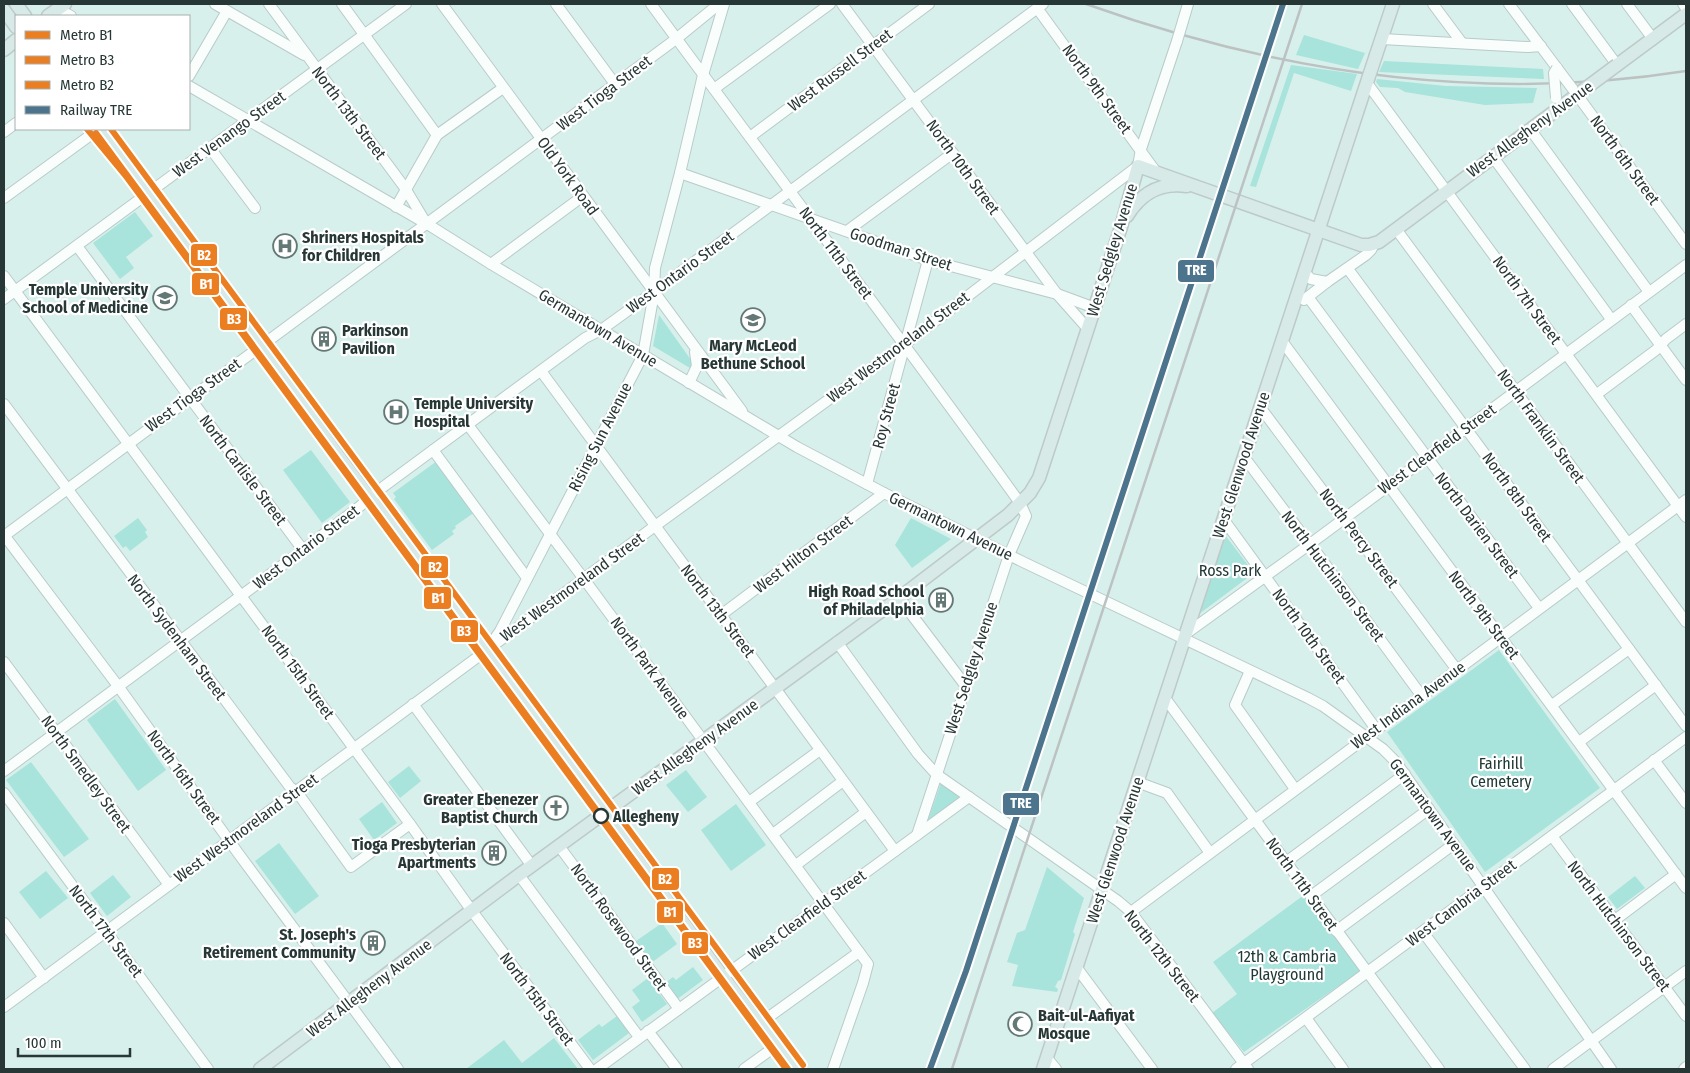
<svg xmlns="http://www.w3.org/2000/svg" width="1690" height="1073" font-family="'Fira Sans Condensed',sans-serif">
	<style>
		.green { fill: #a8e3dc }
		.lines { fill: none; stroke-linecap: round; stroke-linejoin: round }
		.minor-casing { stroke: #b8cbc8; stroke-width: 12 }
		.major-casing { stroke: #bdcac8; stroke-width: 15 }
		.minor { stroke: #f9fdfc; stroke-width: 10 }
		.major { stroke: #d7eae8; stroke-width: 12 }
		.rail { stroke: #bcc2c2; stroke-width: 2.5 }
		.minor-bridge-casing { stroke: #b8cbc8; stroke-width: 12; stroke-linecap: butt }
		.major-bridge-casing { stroke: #bdcac8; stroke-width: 15; stroke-linecap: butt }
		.minor-bridge { stroke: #f9fdfc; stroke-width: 10 }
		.major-bridge { stroke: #d7eae8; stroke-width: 12 }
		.rail-1-casing { stroke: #fff; stroke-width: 10 }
		.rail-1 { stroke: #4c748c; stroke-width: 6 }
		.metro-1-casing { stroke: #fff; stroke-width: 10 }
		.metro-2-casing { stroke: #fff; stroke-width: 10 }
		.metro-3-casing { stroke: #fff; stroke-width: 10 }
		.metro-1 { stroke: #eb7e21; stroke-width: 6 }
		.metro-2 { stroke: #eb7e21; stroke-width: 6 }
		.metro-3 { stroke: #eb7e21; stroke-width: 6 }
		.stop-dot { fill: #fff; stroke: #263735; stroke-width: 2.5 }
		.labels { text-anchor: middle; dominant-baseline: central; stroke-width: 4.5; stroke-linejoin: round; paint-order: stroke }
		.street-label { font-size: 16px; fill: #263735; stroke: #fff }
		.poi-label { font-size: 16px; font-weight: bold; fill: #263735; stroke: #fff; text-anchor: end }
		.park-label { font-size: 16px; fill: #213936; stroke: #fff }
		.stop-label { font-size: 16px; font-weight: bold; fill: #263735; stroke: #fff; text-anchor: start }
		.line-badge { stroke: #fff; stroke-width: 2 }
		.badge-label { font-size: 14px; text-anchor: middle; font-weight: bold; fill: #fff }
	</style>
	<rect width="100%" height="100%" fill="#d8f0ec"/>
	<g class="green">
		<path d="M1304,35L1365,53L1358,69L1296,55Z"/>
		<path d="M1384,61L1543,69L1544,79L1379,72Z"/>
		<path d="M1291,65L1357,74L1351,91L1294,73L1256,187L1250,186Z"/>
		<path d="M1377,79L1446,86L1537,88L1533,103L1485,105L1405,92L1398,88L1380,87L1376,82Z"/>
		<path d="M135,212L153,236L126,257L134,268L120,279L93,243Z"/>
		<path d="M659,315L691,360L692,366L690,368L653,346Z"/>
		<path d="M311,450L350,502L322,523L283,470Z"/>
		<path d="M437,461L475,512L455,526L456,528L452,531L454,534L432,550L394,499L396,497L393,493Z"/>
		<path d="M138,518L147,530L145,532L148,537L130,551L126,546L123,548L114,536Z"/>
		<path d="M911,518L951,539L912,568L895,545Z"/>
		<path d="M1225,535L1254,573L1199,614Z"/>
		<path d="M1499,650L1600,788L1485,872L1387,732Z"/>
		<path d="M115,699L166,770L138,791L87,720Z"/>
		<path d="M31,762L89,839L64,857L6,780Z"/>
		<path d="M409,766L421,781L400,798L388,782Z"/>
		<path d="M686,770L707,797L688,812L666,785Z"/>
		<path d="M942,780L965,796L927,823Z"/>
		<path d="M382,802L397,823L374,840L359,819Z"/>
		<path d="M736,804L766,845L731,871L701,830Z"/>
		<path d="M279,843L319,896L295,914L255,861Z"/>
		<path d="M1047,867L1084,898L1073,932L1075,934L1061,980L1058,981L1055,987L1058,989L1057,992L1012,986L1018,965L1007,962L1017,933L1025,930Z"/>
		<path d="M46,871L68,898L40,919L19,892Z"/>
		<path d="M113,875L131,897L107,916L90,893Z"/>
		<path d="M1635,876L1645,888L1617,909L1608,897Z"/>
		<path d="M1304,895L1360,971L1244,1052L1212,1013L1237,994L1213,962Z"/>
		<path d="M662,923L677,944L651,963L636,941Z"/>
		<path d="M693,967L703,980L676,1000L664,984L673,977L676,980Z"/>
		<path d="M648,978L667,1004L642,1022L632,1007L640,1001L632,990Z"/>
		<path d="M617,1016L629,1033L593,1060L578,1040L599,1024L602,1027Z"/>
		<path d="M554,1038L578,1069H466L504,1040L522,1063Z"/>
	</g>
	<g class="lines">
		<g class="minor-casing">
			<g id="minor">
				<path d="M215,4L304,55"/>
				<path d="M269,4L405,188L426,223"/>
				<path d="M342,4L437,135"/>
				<path d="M442,4L742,411"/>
				<path d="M556,4L615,84"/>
				<path d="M651,4C773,170 899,335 1020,503L1026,516L1009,555L917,835"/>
				<path d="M842,4L1057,294L1088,329"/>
				<path d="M1433,4L1462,43"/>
				<path d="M1509,4L1557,68"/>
				<path d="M1572,4L1617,65"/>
				<path d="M1627,4L1653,39"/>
				<path d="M1683,4L1686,8"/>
				<path d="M1037,8L1156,172"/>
				<path d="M58,9L71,16"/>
				<path d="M1183,21L1188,4"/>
				<path d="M1382,39L1528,47L1541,46"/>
				<path d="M189,76L227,11"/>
				<path d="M1367,83L1686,517"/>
				<path d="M189,86L432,227L491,264L797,447L884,493L1021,561L1308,698L1323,706L1383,749L1396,762L1611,1069"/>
				<path d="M714,89L830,4"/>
				<path d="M1575,92L1686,244"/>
				<path d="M1530,129L1649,292"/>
				<path d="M4,132L16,123"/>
				<path d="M750,137L929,4"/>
				<path d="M210,148L255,208"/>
				<path d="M1493,157L1611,319"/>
				<path d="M680,173L928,260L1057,294L1095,308"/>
				<path d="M4,198L99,129"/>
				<path d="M396,207L437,135L503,88"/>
				<path d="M1396,229L1686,622"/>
				<path d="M847,231L953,153"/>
				<path d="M77,246L303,550"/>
				<path d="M491,264L583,196"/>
				<path d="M1348,269L1686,726"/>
				<path d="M1305,273L1311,279L1327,282"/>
				<path d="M4,276L410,824L472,911L590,1069"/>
				<path d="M1308,297L1539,608"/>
				<path d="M4,299L406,4"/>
				<path d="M1304,300L1327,282L1366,255L1371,250L1374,244"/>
				<path d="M1631,305L1686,380"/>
				<path d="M1282,341L1686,888"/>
				<path d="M541,371L895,851"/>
				<path d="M689,383L697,366L695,352"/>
				<path d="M1597,394L1656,350L1666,339L1686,324"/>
				<path d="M4,404L290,787L297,792L351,867L410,824"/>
				<path d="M1260,407L1457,670"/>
				<path d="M468,425L584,579L868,964L863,983L833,1069"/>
				<path d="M433,450L527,578"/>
				<path d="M1244,457L1305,538L1314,549L1421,695"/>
				<path d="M867,484L928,260"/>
				<path d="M1224,520L1376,729"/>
				<path d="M4,535L118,686L238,853L398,1069"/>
				<path d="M4,536L541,139L676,39L719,4"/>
				<path d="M899,598L965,685"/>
				<path d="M721,615L884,493"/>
				<path d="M1187,633L1310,544L1686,265"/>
				<path d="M493,641L500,631L643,355L654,293L655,268L680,173L703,75L724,4"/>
				<path d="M837,642L918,754L936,774L1118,901L1131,912L1248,1069"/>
				<path d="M4,662L169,885"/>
				<path d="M1250,671L1235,705L1295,789"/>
				<path d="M1165,698L1439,1069"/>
				<path d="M413,704L532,866"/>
				<path d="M1552,705L1629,649"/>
				<path d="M1579,742L1656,685"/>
				<path d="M1654,760L1686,803"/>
				<path d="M4,771L303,550L359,507L383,487L585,338L601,330L655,291L1043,4"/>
				<path d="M1137,782L1167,793L1210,853"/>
				<path d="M4,793L208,1069"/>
				<path d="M749,802L820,750"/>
				<path d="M773,834L843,781"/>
				<path d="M1552,836L1686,1016"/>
				<path d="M559,846L679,1009"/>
				<path d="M1286,862L1405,774"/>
				<path d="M796,865L866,812"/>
				<path d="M519,875L639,1037"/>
				<path d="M1311,896L1429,809"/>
				<path d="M1131,912L1686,500"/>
				<path d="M1615,920L1676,874"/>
				<path d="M4,923L44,978"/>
				<path d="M1336,931L1454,844"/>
				<path d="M1423,932L1525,1069"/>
				<path d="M1077,968L1152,1069"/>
				<path d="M4,1007L655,526L905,344L1138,166L1141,149L1177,41"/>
				<path d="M1306,1018L1343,1069"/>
				<path d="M759,1024L859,952"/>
				<path d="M648,1031L677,1069"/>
				<path d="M1047,1058L1056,1069"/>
				<path d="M597,1069L969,797"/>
				<path d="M744,1069L776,1046"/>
				<path d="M1236,1069L1686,737"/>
				<path d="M1553,1069L1686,971"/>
				<path d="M1684,1069L1686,1067"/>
			</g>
		</g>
		<g class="major-casing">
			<g id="major">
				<path d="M16,4L25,16"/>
				<path d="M4,10L16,27"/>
				<path d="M48,16L65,4"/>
				<path d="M4,50L16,40"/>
				<path d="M1376,55L1393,4"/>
				<path d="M1617,65L1686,14"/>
				<path d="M99,129L232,308L342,461L485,651L723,977L794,1069"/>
				<path d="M1127,216C1141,193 1160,182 1187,186"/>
				<path d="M260,1069L519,875L899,598L1008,515L1030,493L1039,478L1121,227L1138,166L1361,245H1369L1379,242L1582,91"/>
				<path d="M1043,1069L1368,79"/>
			</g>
		</g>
		<use href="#minor" class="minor"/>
		<use href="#major" class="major"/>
		<g class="rail">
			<path d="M1086,4C1279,73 1482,103 1686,71"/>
			<path d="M952,1069L1302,4"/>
		</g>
		<g class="minor-bridge-casing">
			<g id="minor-bridge">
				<path d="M1177,41L1183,21"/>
				<path d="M1557,68L1575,92"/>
				<path d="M1556,98L1554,73L1557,68"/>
			</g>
		</g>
		<g class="major-bridge-casing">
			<g id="major-bridge">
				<path d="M1368,79L1376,55"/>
				<path d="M1582,91L1617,65"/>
			</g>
		</g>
		<use href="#minor-bridge" class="minor-bridge"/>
		<use href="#major-bridge" class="major-bridge"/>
		<g class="rail-1-casing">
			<path id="rail-1" d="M930,1069L966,971L1283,4"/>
		</g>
		<use href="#rail-1" class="rail-1"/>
		<g class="metro-1-casing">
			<path id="metro-1" d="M87,129L125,175L786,1069"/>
		</g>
		<g class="metro-2-casing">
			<path id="metro-2" d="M96,133L788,1069"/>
		</g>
		<g class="metro-3-casing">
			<path id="metro-3" d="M111,129L803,1065"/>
		</g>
		<use href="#metro-1" class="metro-1"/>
		<use href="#metro-2" class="metro-2"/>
		<use href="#metro-3" class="metro-3"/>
	</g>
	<defs>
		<g id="hospital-ring" transform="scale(1.25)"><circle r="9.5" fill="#fff" stroke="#647875" stroke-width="1.5"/><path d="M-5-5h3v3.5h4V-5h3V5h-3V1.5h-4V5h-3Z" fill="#647875"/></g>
		<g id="university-ring" transform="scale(1.25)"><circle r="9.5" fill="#fff" stroke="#647875" stroke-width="1.5"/><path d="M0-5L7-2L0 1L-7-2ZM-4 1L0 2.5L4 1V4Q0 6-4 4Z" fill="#647875"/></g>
		<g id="school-ring" transform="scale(1.25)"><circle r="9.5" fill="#fff" stroke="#647875" stroke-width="1.5"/><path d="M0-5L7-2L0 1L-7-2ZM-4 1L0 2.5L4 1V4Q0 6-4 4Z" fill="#647875"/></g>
		<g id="building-ring" transform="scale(1.25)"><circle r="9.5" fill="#fff" stroke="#647875" stroke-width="1.5"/><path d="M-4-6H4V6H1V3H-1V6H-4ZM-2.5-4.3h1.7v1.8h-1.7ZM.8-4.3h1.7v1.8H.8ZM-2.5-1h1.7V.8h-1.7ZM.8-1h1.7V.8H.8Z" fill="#647875"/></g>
		<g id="church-ring" transform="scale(1.25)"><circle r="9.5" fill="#fff" stroke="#647875" stroke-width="1.5"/><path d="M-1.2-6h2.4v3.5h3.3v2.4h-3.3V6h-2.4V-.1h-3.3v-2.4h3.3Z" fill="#647875"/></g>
		<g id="mosque-ring" transform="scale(1.25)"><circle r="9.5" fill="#fff" stroke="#647875" stroke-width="1.5"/><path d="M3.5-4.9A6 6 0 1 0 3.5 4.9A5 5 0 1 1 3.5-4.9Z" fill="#647875"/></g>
	</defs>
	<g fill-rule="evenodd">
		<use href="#hospital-ring" x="285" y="246"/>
		<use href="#university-ring" x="165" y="298"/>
		<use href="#school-ring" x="753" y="320"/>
		<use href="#building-ring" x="324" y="339"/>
		<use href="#hospital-ring" x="396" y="412"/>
		<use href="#building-ring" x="941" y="600"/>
		<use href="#church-ring" x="556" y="808"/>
		<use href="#building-ring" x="494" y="853"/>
		<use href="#building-ring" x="373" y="943"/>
		<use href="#mosque-ring" x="1020" y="1024"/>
	</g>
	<circle class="stop-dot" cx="601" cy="816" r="7"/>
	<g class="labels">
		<g class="street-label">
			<text transform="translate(840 70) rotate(-37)">West Russell Street</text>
			<text transform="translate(1097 89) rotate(54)">North 9th Street</text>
			<text transform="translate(604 93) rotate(-37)">West Tioga Street</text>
			<text transform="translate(349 113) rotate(53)">North 13th Street</text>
			<text transform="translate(1530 129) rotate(-36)">West Allegheny Avenue</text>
			<text transform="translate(229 134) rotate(-36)">West Venango Street</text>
			<text transform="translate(1625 160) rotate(54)">North 6th Street</text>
			<text transform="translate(963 167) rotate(54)">North 10th Street</text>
			<text transform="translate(568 176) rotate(54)">Old York Road</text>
			<text transform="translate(901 249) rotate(18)">Goodman Street</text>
			<text transform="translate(1112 250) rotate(-73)">West Sedgley Avenue</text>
			<text transform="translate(836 253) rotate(53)">North 11th Street</text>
			<text transform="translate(680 272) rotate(-36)">West Ontario Street</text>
			<text transform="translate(1527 300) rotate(54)">North 7th Street</text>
			<text transform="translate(598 328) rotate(31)">Germantown Avenue</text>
			<text transform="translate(898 347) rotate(-37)">West Westmoreland Street</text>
			<text transform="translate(193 395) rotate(-36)">West Tioga Street</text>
			<text transform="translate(886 416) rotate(-75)">Roy Street</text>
			<text transform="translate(1541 426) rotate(54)">North Franklin Street</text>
			<text transform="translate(600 437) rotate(-63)">Rising Sun Avenue</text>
			<text transform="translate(1437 449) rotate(-36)">West Clearfield Street</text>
			<text transform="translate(1241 465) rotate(-72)">West Glenwood Avenue</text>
			<text transform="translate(243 470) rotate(53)">North Carlisle Street</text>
			<text transform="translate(1517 497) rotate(54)">North 8th Street</text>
			<text transform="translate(1477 525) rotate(53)">North Darien Street</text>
			<text transform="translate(951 526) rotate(26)">Germantown Avenue</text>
			<text transform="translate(1359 538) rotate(53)">North Percy Street</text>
			<text transform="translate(306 547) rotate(-37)">West Ontario Street</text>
			<text transform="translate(803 554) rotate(-37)">West Hilton Street</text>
			<text transform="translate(1333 576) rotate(53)">North Hutchinson Street</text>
			<text transform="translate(572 587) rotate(-36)">West Westmoreland Street</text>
			<text transform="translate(718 611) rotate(53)">North 13th Street</text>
			<text transform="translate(1484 615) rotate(53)">North 9th Street</text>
			<text transform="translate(1309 636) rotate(54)">North 10th Street</text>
			<text transform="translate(177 637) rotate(53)">North Sydenham Street</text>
			<text transform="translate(650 668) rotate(54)">North Park Avenue</text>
			<text transform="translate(971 668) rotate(-72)">West Sedgley Avenue</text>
			<text transform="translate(298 672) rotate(54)">North 15th Street</text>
			<text transform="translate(1408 705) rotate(-36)">West Indiana Avenue</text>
			<text transform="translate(695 747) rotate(-36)">West Allegheny Avenue</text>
			<text transform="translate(86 774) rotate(54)">North Smedley Street</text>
			<text transform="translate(184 777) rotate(54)">North 16th Street</text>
			<text transform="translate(1433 815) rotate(54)">Germantown Avenue</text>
			<text transform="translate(246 828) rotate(-36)">West Westmoreland Street</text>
			<text transform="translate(1115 850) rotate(-72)">West Glenwood Avenue</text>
			<text transform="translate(1302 884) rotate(54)">North 11th Street</text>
			<text transform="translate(1461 903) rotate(-37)">West Cambria Street</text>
			<text transform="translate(807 915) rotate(-36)">West Clearfield Street</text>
			<text transform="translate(1619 926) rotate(53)">North Hutchinson Street</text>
			<text transform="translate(619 927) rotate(54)">North Rosewood Street</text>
			<text transform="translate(106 931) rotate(53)">North 17th Street</text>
			<text transform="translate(1162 956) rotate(52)">North 12th Street</text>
			<text transform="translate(369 988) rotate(-37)">West Allegheny Avenue</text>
			<text transform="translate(537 999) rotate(53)">North 15th Street</text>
		</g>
		<g class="poi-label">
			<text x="302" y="237" text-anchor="start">Shriners Hospitals<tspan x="302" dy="18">for Children</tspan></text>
			<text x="148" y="289">Temple University<tspan x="148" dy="18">School of Medicine</tspan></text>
			<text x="342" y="330" text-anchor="start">Parkinson<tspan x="342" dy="18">Pavilion</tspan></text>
			<text x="753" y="345" text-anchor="middle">Mary McLeod<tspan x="753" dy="18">Bethune School</tspan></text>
			<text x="414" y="403" text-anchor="start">Temple University<tspan x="414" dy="18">Hospital</tspan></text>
			<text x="924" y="591">High Road School<tspan x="924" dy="18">of Philadelphia</tspan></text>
			<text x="538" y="799">Greater Ebenezer<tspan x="538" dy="18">Baptist Church</tspan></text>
			<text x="476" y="844">Tioga Presbyterian<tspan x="476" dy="18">Apartments</tspan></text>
			<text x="356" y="934">St. Joseph's<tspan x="356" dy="18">Retirement Community</tspan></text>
			<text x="1038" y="1015" text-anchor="start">Bait-ul-Aafiyat<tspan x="1038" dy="18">Mosque</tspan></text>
		</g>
		<g class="park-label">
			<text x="1230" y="570">Ross Park</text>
			<text x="1501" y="763">Fairhill<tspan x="1501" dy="18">Cemetery</tspan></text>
			<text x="1287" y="956">12th &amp; Cambria<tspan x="1287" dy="18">Playground</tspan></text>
		</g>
		<g class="stop-label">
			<text x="613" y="816">Allegheny</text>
		</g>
	</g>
	<g class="line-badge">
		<rect x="190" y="243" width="28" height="24" rx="5" fill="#eb7e21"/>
		<rect x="1177" y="259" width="38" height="24" rx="5" fill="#4c748c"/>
		<rect x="191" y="272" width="29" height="24" rx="5" fill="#eb7e21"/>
		<rect x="219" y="307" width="29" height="24" rx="5" fill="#eb7e21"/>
		<rect x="420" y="555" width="29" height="24" rx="5" fill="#eb7e21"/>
		<rect x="423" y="586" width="29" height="24" rx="5" fill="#eb7e21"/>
		<rect x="450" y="619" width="29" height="24" rx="5" fill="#eb7e21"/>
		<rect x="1002" y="792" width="38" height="24" rx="5" fill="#4c748c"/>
		<rect x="651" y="867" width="29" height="24" rx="5" fill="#eb7e21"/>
		<rect x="656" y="900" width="28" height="24" rx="5" fill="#eb7e21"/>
		<rect x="681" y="931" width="28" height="24" rx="5" fill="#eb7e21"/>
	</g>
	<g class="badge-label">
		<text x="204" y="260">B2</text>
		<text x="1196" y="275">TRE</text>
		<text x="206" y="289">B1</text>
		<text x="234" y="324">B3</text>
		<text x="435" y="572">B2</text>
		<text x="438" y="603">B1</text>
		<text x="464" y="636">B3</text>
		<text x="1021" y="808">TRE</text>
		<text x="665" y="884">B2</text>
		<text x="670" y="917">B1</text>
		<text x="695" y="948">B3</text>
	</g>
	<rect width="1690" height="1073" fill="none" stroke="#263735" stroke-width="10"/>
	<rect x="15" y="15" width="175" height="115" fill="#ffffff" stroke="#a8afae"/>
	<rect x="25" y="31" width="25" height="8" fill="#eb7e21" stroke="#a8afae"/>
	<text x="60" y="40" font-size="15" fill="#263735">Metro B1</text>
	<rect x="25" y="56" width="25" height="8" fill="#eb7e21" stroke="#a8afae"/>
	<text x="60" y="65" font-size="15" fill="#263735">Metro B3</text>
	<rect x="25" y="81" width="25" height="8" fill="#eb7e21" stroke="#a8afae"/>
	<text x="60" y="90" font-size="15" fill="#263735">Metro B2</text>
	<rect x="25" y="106" width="25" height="8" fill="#4c748c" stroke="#a8afae"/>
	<text x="60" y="115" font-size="15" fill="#263735">Railway TRE</text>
	<path d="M18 1048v8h112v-8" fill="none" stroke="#263735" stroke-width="2.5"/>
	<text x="25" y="1048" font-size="15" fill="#263735" stroke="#ffffff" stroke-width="4" paint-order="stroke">100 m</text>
</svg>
